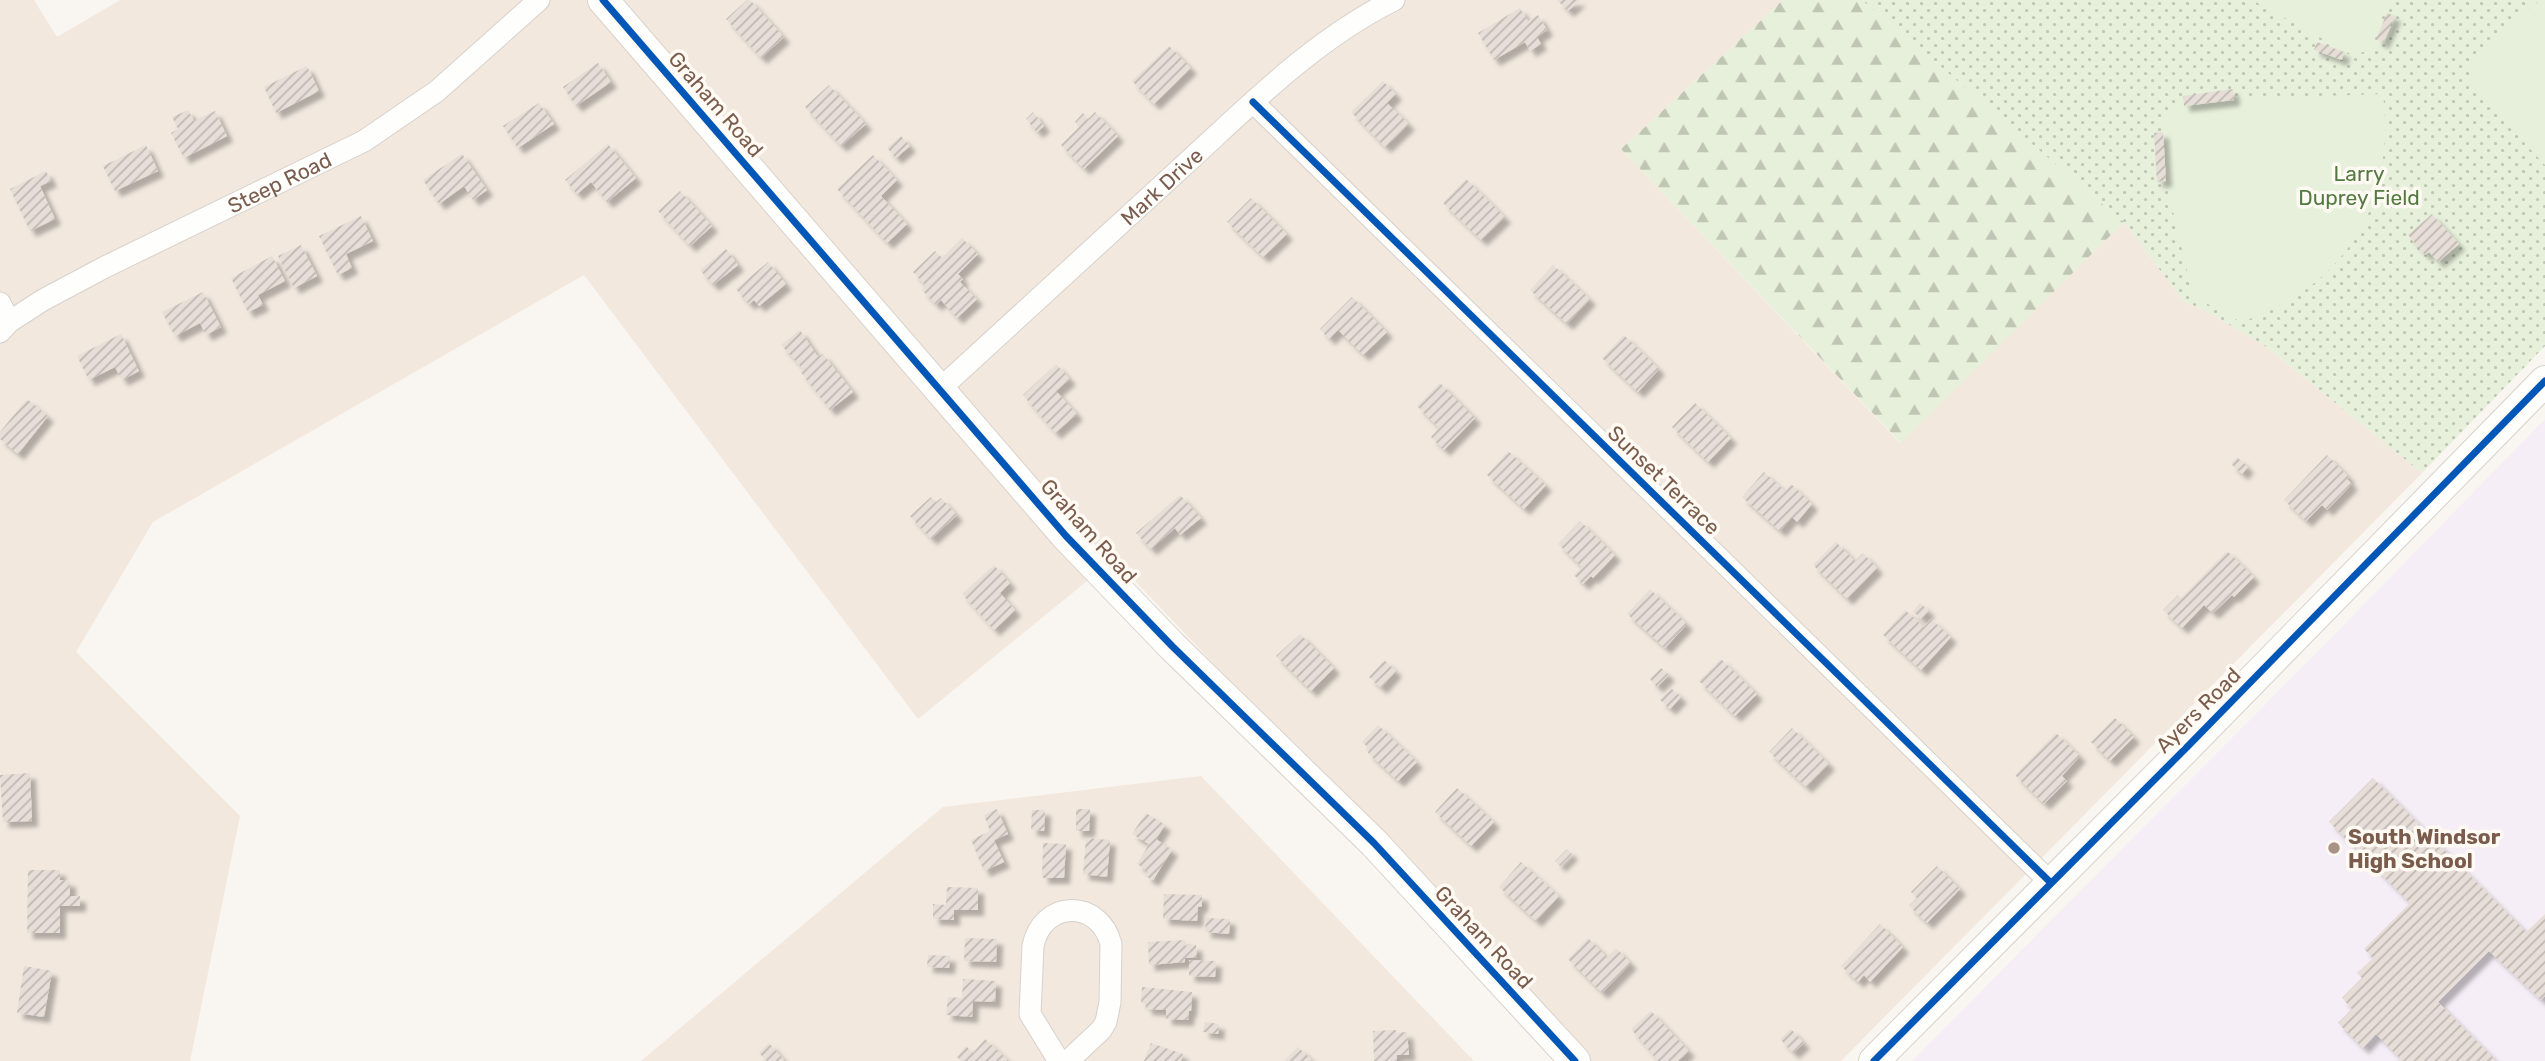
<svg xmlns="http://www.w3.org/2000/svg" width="2545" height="1061" font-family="Rubik,sans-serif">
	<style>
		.residential { fill: #f2e8de }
		.education { fill: #f6eef6 }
		.forest { fill: url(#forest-firs) }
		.park { fill: url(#park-dots) }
		.garden { fill: #e7f0db }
		.building { fill: url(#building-hatch); filter: url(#shadow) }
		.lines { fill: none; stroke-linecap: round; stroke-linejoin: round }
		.street-casing { stroke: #d7d1cb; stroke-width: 23 }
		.secondary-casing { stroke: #d9d2cb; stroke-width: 32 }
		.street { stroke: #fefefd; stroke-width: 21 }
		.secondary { stroke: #fefefd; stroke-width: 30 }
		.cycleway-casing { stroke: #fffaf3; stroke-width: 11 }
		.cycleway { stroke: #0057b8; stroke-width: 7 }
		.poi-dot { fill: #a69286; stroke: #fffaf3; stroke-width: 2.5 }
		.labels { text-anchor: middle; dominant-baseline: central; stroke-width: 7; stroke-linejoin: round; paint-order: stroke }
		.street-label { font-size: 21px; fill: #7a5c4d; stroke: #fffaf3 }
		.park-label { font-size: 21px; fill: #537a41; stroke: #fffaf3 }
		.poi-label { font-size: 21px; font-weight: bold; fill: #7a5c4d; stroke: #fffaf3; text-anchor: start }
	</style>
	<defs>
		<pattern id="forest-firs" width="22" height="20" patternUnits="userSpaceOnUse" patternTransform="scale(1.75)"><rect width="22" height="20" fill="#e7f0db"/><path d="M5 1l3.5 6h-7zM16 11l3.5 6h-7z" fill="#c0c6b4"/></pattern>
		<pattern id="park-dots" width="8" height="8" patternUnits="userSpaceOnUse" patternTransform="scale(1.75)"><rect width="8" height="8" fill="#e7f0db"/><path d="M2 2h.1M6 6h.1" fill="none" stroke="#c0c6b4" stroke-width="1.8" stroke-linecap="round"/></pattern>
		<pattern id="building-hatch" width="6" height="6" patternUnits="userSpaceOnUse" patternTransform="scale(1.75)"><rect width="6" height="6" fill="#e6ded7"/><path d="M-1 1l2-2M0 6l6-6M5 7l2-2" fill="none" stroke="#bfb7b1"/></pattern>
		<filter id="shadow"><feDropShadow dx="6" dy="6" stdDeviation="2" flood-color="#0004"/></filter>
	</defs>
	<rect width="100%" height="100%" fill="#f9f5f0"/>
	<g class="residential">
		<path d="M0,0H34L57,37L120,0H1783L1621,149L1900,443L2124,222L2183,301L2213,315L2265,346L2422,473L1841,1061H1591L1114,559L918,719L584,275L153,522L76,652L240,816L190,1061H0Z"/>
		<path d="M1201,776L1474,1061H641L943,807Z"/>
	</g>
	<path class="education" d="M2545,419V1061H1912L2335,634Z"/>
	<path class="forest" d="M1783,0H1862L2124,222L1901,443L1621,149Z"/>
	<path class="park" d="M1862,0H2545V346L2422,473L2265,346L2213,315L2183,301L2124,222Z"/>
	<g class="garden">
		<path d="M2252,0H2387L2372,48L2354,56Z"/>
		<path d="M2540,0H2545V165L2470,84L2471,63Z"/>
		<path d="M2383,94C2396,203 2346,287 2241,322L2193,296L2167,187L2162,124L2175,107L2238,99Z"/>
	</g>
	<g class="building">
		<path d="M747,0H750L784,37L761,58L726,19Z"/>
		<path d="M1557,0H1580L1568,11Z"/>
		<path d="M1520,8L1528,21L1538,15L1547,30L1537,37L1541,44L1530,51L1525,42L1494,60L1478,33Z"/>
		<path d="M2387,13L2395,16L2383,43L2376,39Z"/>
		<path d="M2317,42L2344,52L2342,60L2314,50Z"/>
		<path d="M1169,46L1191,68L1154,104L1132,81Z"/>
		<path d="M598,63L611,82L576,106L563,87Z"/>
		<path d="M307,66L319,91L276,113L264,87Z"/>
		<path d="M1383,81L1396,94L1387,103L1409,124L1385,147L1351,112Z"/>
		<path d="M829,85L866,124L841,146L805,107Z"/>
		<path d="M2233,89L2234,100L2184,106L2183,96Z"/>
		<path d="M539,103L554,124L518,148L503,126Z"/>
		<path d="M188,110L194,121L215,111L227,136L184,158L171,133L178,129L172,117Z"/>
		<path d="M1033,112L1044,126L1037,132L1026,119Z"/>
		<path d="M1095,112L1118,136L1084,169L1061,145L1079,127L1075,122L1083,113L1088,119Z"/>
		<path d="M2163,132L2166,181L2157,182L2154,133Z"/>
		<path d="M901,136L910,146L896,158L887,148Z"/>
		<path d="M608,144L636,178L607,202L591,182L577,194L565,180Z"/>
		<path d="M146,145L158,171L115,191L103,166Z"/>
		<path d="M462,154L487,190L473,200L464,186L439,204L423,180Z"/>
		<path d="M873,155L897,180L881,196L907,224L887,243L837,189Z"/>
		<path d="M46,171L51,181L40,186L55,219L30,231L10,189Z"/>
		<path d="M1466,179L1505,217L1481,240L1443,203Z"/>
		<path d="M680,191L712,226L690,246L658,211Z"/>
		<path d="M1251,198L1287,234L1263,257L1227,222Z"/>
		<path d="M2432,214L2459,244L2438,262L2429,252L2425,255L2408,235Z"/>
		<path d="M361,216L373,241L346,254L352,268L338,275L319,236Z"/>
		<path d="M962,238L978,254L958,274L963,279L960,282L977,299L957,318L941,300L936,305L922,290L926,286L913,272L935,251L942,258Z"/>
		<path d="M301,245L317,276L294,288L278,256Z"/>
		<path d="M726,249L738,265L713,285L700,270Z"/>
		<path d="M272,256L285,281L258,295L263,305L248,312L231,278Z"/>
		<path d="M768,262L786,284L759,306L754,300L749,304L736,289Z"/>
		<path d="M1553,265L1590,299L1567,324L1530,290Z"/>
		<path d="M203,292L221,327L206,335L200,323L175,336L162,312Z"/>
		<path d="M1352,297L1387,332L1363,355L1338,330L1329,339L1320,329Z"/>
		<path d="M800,330L818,357L823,354L853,392L830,410L800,371L803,369L781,345Z"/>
		<path d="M121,334L139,371L122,380L115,367L89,380L77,356Z"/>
		<path d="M1624,335L1659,369L1638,392L1602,358Z"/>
		<path d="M1056,364L1070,379L1056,391L1077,414L1055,433L1023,395Z"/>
		<path d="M1440,383L1475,418L1444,450L1431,437L1439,428L1417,406Z"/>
		<path d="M27,399L48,416L18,454L0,439V432Z"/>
		<path d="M1695,403L1731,438L1708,462L1672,427Z"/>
		<path d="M1508,451L1546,485L1524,509L1487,475Z"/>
		<path d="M2327,455L2349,477L2347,479L2352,484L2327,510L2322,505L2306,521L2284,500Z"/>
		<path d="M2237,457L2248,467L2242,474L2231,464Z"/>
		<path d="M1764,472L1785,491L1791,484L1812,504L1797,522L1792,517L1780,531L1742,497Z"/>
		<path d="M1180,495L1201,518L1180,535L1175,528L1151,549L1136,533Z"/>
		<path d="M931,497L936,502L941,498L957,515L931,539L910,516Z"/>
		<path d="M1580,521L1615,555L1593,578L1591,576L1583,584L1574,575L1582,567L1558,544Z"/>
		<path d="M1836,542L1855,561L1863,553L1877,568L1847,599L1813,565Z"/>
		<path d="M2227,551L2254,577L2234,597L2232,595L2213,613L2204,605L2182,628L2163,610L2178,595L2181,598Z"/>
		<path d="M994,565L1010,583L1000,593L1015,610L994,630L962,594Z"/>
		<path d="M1650,589L1687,624L1665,648L1627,614Z"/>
		<path d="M1920,603L1929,611L1921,619L1913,611Z"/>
		<path d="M1905,610L1924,627L1931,619L1951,637L1921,670L1883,635Z"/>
		<path d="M1300,634L1334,668L1311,691L1276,656Z"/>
		<path d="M1721,659L1757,694L1735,716L1699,681Z"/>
		<path d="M1384,660L1396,671L1381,688L1369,677Z"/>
		<path d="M1661,668L1669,675L1657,687L1650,679Z"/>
		<path d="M1671,688L1681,697L1670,709L1660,700Z"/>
		<path d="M2115,718L2134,737L2110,761L2091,742Z"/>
		<path d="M1378,725L1417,762L1398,781L1368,753L1369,748L1362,742Z"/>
		<path d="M1792,728L1829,764L1806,787L1769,752Z"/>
		<path d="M2056,733L2080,756L2062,776L2067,781L2044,804L2015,775Z"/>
		<path d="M30,773L32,821L3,822L0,775Z"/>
		<path d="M2373,778L2526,932L2545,914V996L2541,1000L2489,951L2438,1002L2496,1061H2398L2400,1058L2376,1034L2363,1048L2338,1023L2352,1009L2342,998L2362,978L2357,973L2373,958L2364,949L2410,903L2329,822Z"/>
		<path d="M1457,788L1494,822L1471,846L1435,812Z"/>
		<path d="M997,809L1008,834L994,840L1004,862L984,871L971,840L990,831L984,815Z"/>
		<path d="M1076,809H1090L1089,831H1076Z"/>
		<path d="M1032,810H1045L1044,831L1031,830Z"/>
		<path d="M1146,813L1165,825L1156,839L1172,850L1153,880L1145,876L1148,871L1137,864L1149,844L1132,834Z"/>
		<path d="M1086,838L1110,840L1107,877L1083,874Z"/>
		<path d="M1043,843L1066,844L1064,878H1043L1042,875Z"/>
		<path d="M1567,849L1572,854L1560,866L1555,861Z"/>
		<path d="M1521,862L1559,896L1536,921L1499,887Z"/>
		<path d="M1937,866L1960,889L1927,923L1909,906L1917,898L1911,892Z"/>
		<path d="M28,870H60V880L70,881V896H80V906H60V933H27Z"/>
		<path d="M947,887L978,888V910H954V920L933,919V904L946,905Z"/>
		<path d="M1164,894L1202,895V906L1198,907L1197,921L1163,919Z"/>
		<path d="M1206,918L1230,919L1229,934L1205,932Z"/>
		<path d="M1880,924L1903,947L1870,982L1864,975L1858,982L1841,966Z"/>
		<path d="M965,938L997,939L996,962L964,961Z"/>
		<path d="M1588,938L1607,957L1616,948L1631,963L1602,993L1568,959Z"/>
		<path d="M1185,940V946L1196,945L1197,957L1185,958V962L1149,965L1148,942Z"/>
		<path d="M928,955L950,956L949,968L927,967Z"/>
		<path d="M1189,960L1216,961L1215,977L1189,976Z"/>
		<path d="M24,966L52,971L44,1017L17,1013Z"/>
		<path d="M963,979L996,981L995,1002L973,1001L972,1017L946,1015L948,997L962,998Z"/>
		<path d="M1142,987L1192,992L1191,1011H1189L1188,1020L1166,1019V1010L1146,1009V1003H1141Z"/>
		<path d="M1651,1011L1689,1051L1678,1061H1658L1631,1029Z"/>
		<path d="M1205,1022L1219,1024L1218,1034L1203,1032Z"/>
		<path d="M1791,1029L1804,1043L1793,1053L1780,1039Z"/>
		<path d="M1396,1030V1033L1407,1032L1409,1055H1397V1061H1374L1373,1031Z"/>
		<path d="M985,1039L1009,1061H961L957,1057L966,1046L973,1053Z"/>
		<path d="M769,1043L784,1060L783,1061H767L759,1053Z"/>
		<path d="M1151,1043L1183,1054L1181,1061H1144Z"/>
		<path d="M1298,1047L1313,1061H1284Z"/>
	</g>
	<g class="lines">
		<g class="street-casing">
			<g id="street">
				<path d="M1253,102L2050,882"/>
				<path d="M0,303L9,322"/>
				<path id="s1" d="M0,332L9,322L43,300L105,267L364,141L437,91L539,0"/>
				<path id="s2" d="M941,388C1021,315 1101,242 1181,168C1247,108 1313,40 1394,0"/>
				<path d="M1059,1061L1030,1014L1033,946C1042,900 1099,898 1111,944L1110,1002L1106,1022L1101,1030L1068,1061"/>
			</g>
		</g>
		<g class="secondary-casing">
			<g id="secondary">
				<path d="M603,0L1066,536L1172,646L1374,843L1575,1061"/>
				<path d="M1874,1061L2189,745L2545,381"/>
			</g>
		</g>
		<use href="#street" class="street"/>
		<use href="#secondary" class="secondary"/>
		<g class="cycleway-casing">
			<g id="cycleway">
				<path d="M603,0L1066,536L1172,646L1374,843L1575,1061"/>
				<path d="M1253,102L2050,882"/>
				<path d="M1874,1061L2189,745L2545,381"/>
			</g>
		</g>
		<use href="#cycleway" class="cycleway"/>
	</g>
	<circle class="poi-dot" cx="2334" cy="848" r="7"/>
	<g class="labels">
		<g class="street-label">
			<text transform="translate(716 104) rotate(49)">Graham Road</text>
			<text stroke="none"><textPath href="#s1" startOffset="318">Steep Road</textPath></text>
			<text stroke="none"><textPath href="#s2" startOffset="299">Mark Drive</textPath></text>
			<text transform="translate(1664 480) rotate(44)">Sunset Terrace</text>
			<text transform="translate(1089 531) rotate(48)">Graham Road</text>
			<text transform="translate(2198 710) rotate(-45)">Ayers Road</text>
			<text transform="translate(1484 937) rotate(47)">Graham Road</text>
		</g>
		<g class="park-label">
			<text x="2359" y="173">Larry<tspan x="2359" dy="24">Duprey Field</tspan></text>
		</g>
		<g class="poi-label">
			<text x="2348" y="836">South Windsor<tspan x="2348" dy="24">High School</tspan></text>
		</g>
	</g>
</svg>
